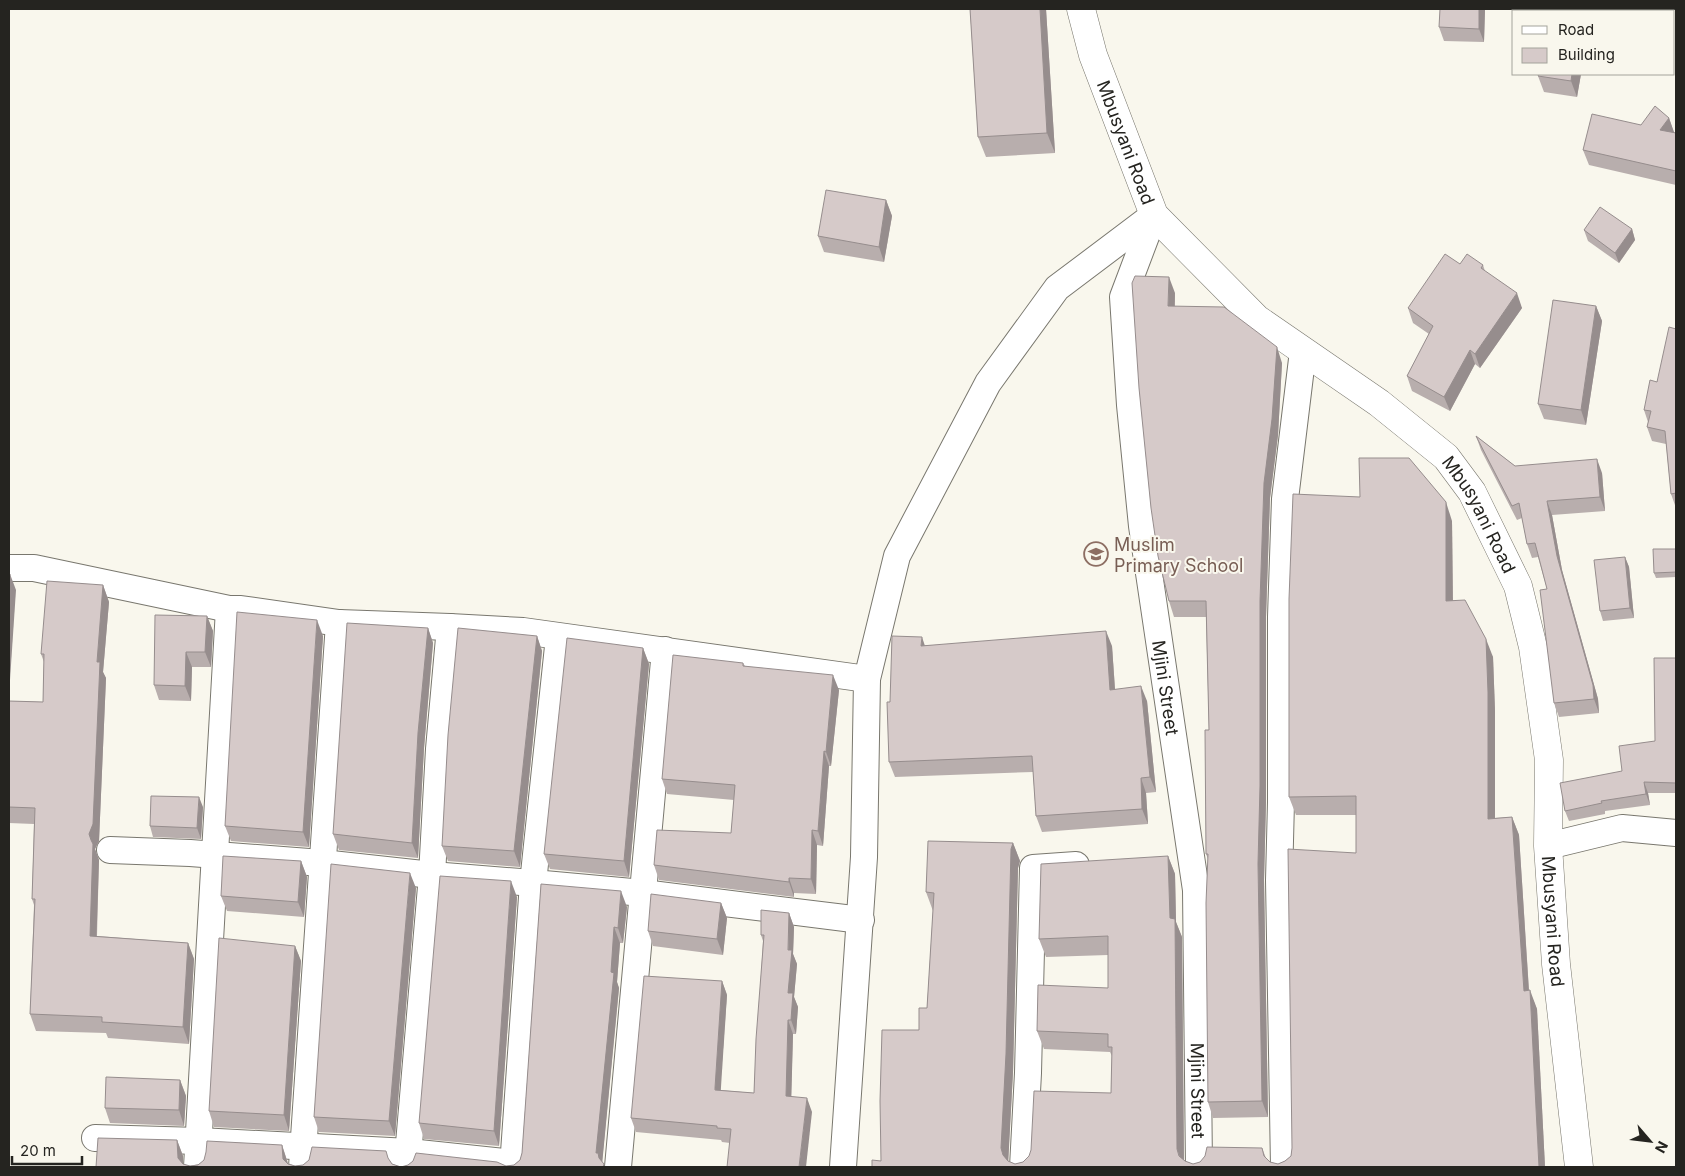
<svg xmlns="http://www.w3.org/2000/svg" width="1685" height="1176" font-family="Inter,sans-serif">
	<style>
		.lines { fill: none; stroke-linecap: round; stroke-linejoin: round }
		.street-casing { stroke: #79776e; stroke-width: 28 }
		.secondary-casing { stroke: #79776e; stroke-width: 29 }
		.street { stroke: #fff; stroke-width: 26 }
		.secondary { stroke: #fff; stroke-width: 28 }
		.wall { fill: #b8aead }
		.shaded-wall { fill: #968d8d }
		.building { fill: #d6cac9; stroke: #968d8d }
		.labels { text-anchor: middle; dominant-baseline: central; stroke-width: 4; stroke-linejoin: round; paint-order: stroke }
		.street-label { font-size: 18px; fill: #252420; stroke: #f9f7ed }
		.education-label { font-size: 18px; fill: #785e54; stroke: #f9f7ed; text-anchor: start }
	</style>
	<rect width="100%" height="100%" fill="#f9f7ed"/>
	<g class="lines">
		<g class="street-casing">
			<g id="street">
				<path id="s1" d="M1154,215L1123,297L1130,405L1142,526L1196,890L1199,1167"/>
				<path d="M9,568H34L229,609H241L339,623L450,627L523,631L867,679"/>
				<path d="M1548,846L1622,828L1676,833"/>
				<path d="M110,850L190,853L322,863L432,875L533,883L643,893L861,920"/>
				<path d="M95,1138L199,1141L409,1152L513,1163"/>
				<path d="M197,1167L229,609"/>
				<path d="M302,1167L339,623"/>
				<path d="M407,1167L432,875L439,749L450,627"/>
				<path d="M513,1167L533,883L559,637"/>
				<path d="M618,1167L665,650"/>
				<path d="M843,1167L864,857L867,679L897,556L988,383L1057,288L1154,215"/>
				<path d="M1023,1167L1028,1073L1033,868L1076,865"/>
				<path d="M1284,1167L1279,880L1281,802V617L1285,499L1303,351"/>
			</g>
		</g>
		<g class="secondary-casing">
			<g id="secondary">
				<path id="s2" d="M1081,9L1093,55L1154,215L1257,319L1379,403L1446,457L1472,492L1518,586L1533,647L1549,760L1548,846L1556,964L1579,1167"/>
			</g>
		</g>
		<use href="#street" class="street"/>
		<use href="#secondary" class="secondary"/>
	</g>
	<g class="wall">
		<path d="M970,9H1046L1055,153L986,157L978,137Z"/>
		<path d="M1485,9L1484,42L1444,41L1439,27Z"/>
		<path d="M1581,74L1577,97L1544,92L1538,76Z"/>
		<path d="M1669,118L1674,133H1676V185L1589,165L1583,150L1641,125Z"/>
		<path d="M886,200L892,216L884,262L824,252L818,236Z"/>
		<path d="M1632,229L1635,240L1619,263L1588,241L1584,230Z"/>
		<path d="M1460,264L1483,265L1485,271L1522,308L1480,368L1475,364L1450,411L1412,391L1407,376L1429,334L1413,323L1408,308Z"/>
		<path d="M1175,293V306L1282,363L1278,435L1270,498L1266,617V802L1264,880L1268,1117L1213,1118L1208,1102V859L1206,854L1209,730L1206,617H1174L1169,601L1139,388Z"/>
		<path d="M1596,306L1602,321L1586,425L1544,419L1538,404Z"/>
		<path d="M1676,329V508L1671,494L1666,444L1652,441L1647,427L1648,422L1644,410L1657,382Z"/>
		<path d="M1476,436L1515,466L1602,473L1605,511L1552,515L1562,570L1598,699L1599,713L1559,717L1554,703L1547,589L1538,557L1532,558L1527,544L1522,518L1517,520L1481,450Z"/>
		<path d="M1452,521L1453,600L1493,657L1495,711V818L1512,817L1519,835L1529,990L1537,1009L1545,1167H872L881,1161L919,1030L927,1008L933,911L926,892L1013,843L1020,861L1018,868L1013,1072L1008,1161L1015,1164L1023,1162L1111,1093L1112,1056L1110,1052L1044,1049L1037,1031L1108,988V955L1046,957L1039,939L1168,856L1175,874L1176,922L1182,937L1184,1161L1193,1164L1262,1148L1266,1158L1270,1162L1278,1164L1285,1161L1291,1156L1356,853V815H1296L1289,797Z"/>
		<path d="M1676,549V577L1656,578L1654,573Z"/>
		<path d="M1625,557L1629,567L1634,618L1603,621L1600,611Z"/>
		<path d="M103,585L109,602L103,672L106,678L99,841L95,849L99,860L97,936L188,943L194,959L189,1044L108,1038L106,1033L36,1031L30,1014L34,905L32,899L34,824L9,823V701L43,702L44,662L41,654Z"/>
		<path d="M207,616L213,631L211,667H192L191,701L159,700L154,685Z"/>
		<path d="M428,628L433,643L424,748L418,858L339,850L333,834Z"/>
		<path d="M323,636L309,847L231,841L225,826Z"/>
		<path d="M537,636L542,651L520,867L448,861L442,846Z"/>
		<path d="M925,645L1112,646L1115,689L1147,701L1156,792L1146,793L1148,824L1042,832L1036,816L1033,772L895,777L889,762L890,702Z"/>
		<path d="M643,648L649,664L629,877L550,869L544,854Z"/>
		<path d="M1676,658V793H1648L1650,805L1605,811V814L1569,821L1565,811L1622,771L1655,741Z"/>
		<path d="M743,663L745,666L839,690L831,766H829L823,846L817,845L816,894L794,893V897L659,880L654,865L731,833L734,800L667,794L662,779Z"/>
		<path d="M203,807L201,839L153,837L150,826Z"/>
		<path d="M301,861L307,877L304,917L227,911L221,896Z"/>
		<path d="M541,884L627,907L623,943H620L617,982L619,988L602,1162L605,1167H96L177,1140L183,1156V1164L190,1166L282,1145L288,1163L295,1166L390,1161L392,1164L401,1167L506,1166L514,1165L520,1160L522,1153Z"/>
		<path d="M416,888L395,1136L319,1132L314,1117Z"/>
		<path d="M517,897L499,1146L424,1139L419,1123Z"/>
		<path d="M721,903L727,918L723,955L653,946L648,931Z"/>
		<path d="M789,913L794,927L793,954L797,964L794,997L798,1007L796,1034H793L791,1097L812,1112L730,1143L722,1142L721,1140L636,1132L631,1118L722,981L727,995L720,1090L754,1093L763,941L761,935Z"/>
		<path d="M295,946L301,961L289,1131L214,1127L209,1111Z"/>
		<path d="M180,1080L186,1096L184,1126L110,1123L105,1108Z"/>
	</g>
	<g class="shaded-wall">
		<path d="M1040,9H1046L1055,153L1047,133Z"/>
		<path d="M1479,9H1485L1484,42L1479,29Z"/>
		<path d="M1572,74H1581L1577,97L1571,81Z"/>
		<path d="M1669,118L1674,132L1665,144L1660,130Z"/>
		<path d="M886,200L892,216L884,262L879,247Z"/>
		<path d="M1632,229L1635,240L1619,263L1615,253Z"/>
		<path d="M1169,277L1175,293L1174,322L1168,306Z"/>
		<path d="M1517,293L1522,308L1480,368L1475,354Z"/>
		<path d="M1596,306L1602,321L1586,425L1581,410Z"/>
		<path d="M1277,347L1282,363L1278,435L1270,498L1266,617V802L1264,880L1268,1117L1262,1101L1258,864L1260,601L1264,483Z"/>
		<path d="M1470,350L1475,364L1450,411L1444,397Z"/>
		<path d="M1597,459L1602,473L1605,511L1600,497Z"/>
		<path d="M1547,501L1552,515L1562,570L1598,699L1599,713L1594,699L1557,556Z"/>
		<path d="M1446,502L1452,521L1453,619L1446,601Z"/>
		<path d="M1625,557L1629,567L1634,618L1630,608Z"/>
		<path d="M10,574L16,590L10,680L9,676V597Z"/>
		<path d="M103,585L109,602L103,672L106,678L99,841L95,849L99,860L96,952L90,936L91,840L89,834L97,662Z"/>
		<path d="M207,616L213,631L211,667L205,652Z"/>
		<path d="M317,620L323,636L309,847L303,832Z"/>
		<path d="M428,628L433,643L424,748L418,858L412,843L418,733Z"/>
		<path d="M1106,631L1112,646L1116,705L1110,690Z"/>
		<path d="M537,636L542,651L520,867L514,851Z"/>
		<path d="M922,637L927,652L921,646Z"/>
		<path d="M1486,639L1493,657L1495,711V837L1488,819Z"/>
		<path d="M643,648L649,664L629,877L624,861Z"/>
		<path d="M186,652L192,667L191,701L185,686Z"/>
		<path d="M833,675L839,690L831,766L826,752Z"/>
		<path d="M1141,686L1147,701L1156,792L1150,777Z"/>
		<path d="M824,751L829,766L823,846L818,831Z"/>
		<path d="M1141,778L1146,793L1148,824L1142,809Z"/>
		<path d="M1644,782L1648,793L1650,805L1646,794Z"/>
		<path d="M199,797L203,807L201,839L197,828Z"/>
		<path d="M1512,817L1519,835L1530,1009L1524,991Z"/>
		<path d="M812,830L817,845L816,894L811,879Z"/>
		<path d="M1013,843L1020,861L1018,868L1013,1072L1008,1166L1003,1155L1001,1148L1011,849Z"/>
		<path d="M1168,856L1175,874L1176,922L1182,937L1184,1167L1177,1149Z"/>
		<path d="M301,861L307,877L304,917L298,902Z"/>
		<path d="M410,873L416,888L395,1136L389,1121Z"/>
		<path d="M789,878L794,893V897L789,882Z"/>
		<path d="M511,881L517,897L499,1146L494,1131Z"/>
		<path d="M621,891L627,907L623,943L618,928Z"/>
		<path d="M721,903L727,918L723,955L717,939Z"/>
		<path d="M789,913L794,927L793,954L797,964L794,997L798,1007L796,1034L791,1020L788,993Z"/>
		<path d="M614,927L620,943L617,982L619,988L602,1165L596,1153Z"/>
		<path d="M188,943L194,959L189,1044L183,1027Z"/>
		<path d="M295,946L301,961L289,1131L284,1115Z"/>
		<path d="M722,981L727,995L720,1102L715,1088Z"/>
		<path d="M1530,990L1537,1009L1545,1167H1539Z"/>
		<path d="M788,1020L793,1034L791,1110L786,1096Z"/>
		<path d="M180,1080L186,1096L184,1126L179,1110Z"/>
		<path d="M807,1098L812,1112L806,1167H799Z"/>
		<path d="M177,1140L183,1156V1167L178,1158Z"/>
		<path d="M282,1145L287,1161L288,1167L283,1159Z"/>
	</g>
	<g class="building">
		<path d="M970,9H1040L1047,133L978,137Z"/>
		<path d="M1440,9H1479V29L1439,27Z"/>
		<path d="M1550,9H1583V11H1549Z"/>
		<path d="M1539,74H1572L1571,81L1538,76Z"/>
		<path d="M1655,106L1669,118L1660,130L1676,133V171L1583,150L1592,114L1641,125Z"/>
		<path d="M826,190L886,200L879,247L818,236Z"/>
		<path d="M1600,207L1632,229L1615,253L1584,230Z"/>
		<path d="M1445,254L1460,264L1467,254L1483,265L1481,268L1517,293L1475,354L1470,350L1444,397L1407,376L1433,326L1408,308Z"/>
		<path d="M1135,276L1169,277L1168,306L1224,307L1277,347L1272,419L1264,483L1260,601V786L1258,864L1262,1101L1208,1102L1206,903L1208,854H1206L1205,730H1209L1206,601H1169L1158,556L1151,508L1139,388L1132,283Z"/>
		<path d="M1553,300L1596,306L1581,410L1538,404Z"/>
		<path d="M1669,327L1676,329V493L1671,494L1665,431L1647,427L1651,411L1644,410L1650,380L1657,382Z"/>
		<path d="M1476,436L1515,466L1597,459L1600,497L1547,501L1557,556L1593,685L1594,699L1554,703L1540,590L1547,589L1535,543L1527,544L1519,503L1512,506Z"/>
		<path d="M1359,458H1409L1446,502V601L1465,600L1486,639L1488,692V819L1512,817L1524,991L1530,990L1539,1167H872V1160L881,1161L880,1101L882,1030H919V1008H927L934,893L926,892L928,841L1013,843L1011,849L1006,1054L1001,1148L1003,1155L1008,1161L1015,1164L1023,1162L1029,1156L1031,1150L1034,1091L1111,1093L1112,1047H1108V1034L1037,1031L1038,985L1108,988V936L1039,939L1041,864L1168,856L1170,918L1175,919L1177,1149L1179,1156L1185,1161L1193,1164L1200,1162L1205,1156L1207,1147L1262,1148L1264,1156L1270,1162L1278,1164L1285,1161L1291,1156L1292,1148L1288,849L1356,853V796L1289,797V599L1293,494L1360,497Z"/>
		<path d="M1653,549H1676V572L1654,573Z"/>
		<path d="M1625,557L1630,608L1600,611L1594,560Z"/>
		<path d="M9,574H10L9,597Z"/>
		<path d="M47,581L103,585L97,662H100L93,824L89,834L91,840L93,844L90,936L188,943L183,1027L102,1022V1017L30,1014L35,899H32L35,808L9,807V701L43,702L44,654H41Z"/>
		<path d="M237,612L317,620L303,832L225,826Z"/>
		<path d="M155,615L207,616L205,652H186L185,686L154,685Z"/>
		<path d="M347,623L428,628L418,733L412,843L333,834Z"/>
		<path d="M458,628L537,636L514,851L442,846L448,735Z"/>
		<path d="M1106,631L1110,690L1141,686L1150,777L1141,778L1142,809L1036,816L1032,756L889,762L887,702H890L892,636L922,637L921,646Z"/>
		<path d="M567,638L643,648L624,861L544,854Z"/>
		<path d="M673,655L743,663V666L833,675L826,752L824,751L818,831L812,830L811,879L789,878V882L654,865L657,830L731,833L735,785L662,779Z"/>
		<path d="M1654,658H1676V783L1644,782L1646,794L1601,801L1602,803L1565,811L1560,783L1622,771L1619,746L1655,741Z"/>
		<path d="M151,796L199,797L197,828L150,826Z"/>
		<path d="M223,856L301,861L298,902L221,896Z"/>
		<path d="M331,864L410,873L389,1121L314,1117Z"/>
		<path d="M440,876L511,881L494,1131L419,1123Z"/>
		<path d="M541,884L621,891L618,928L614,927L611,972L614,973L596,1153H598L599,1158L604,1164L603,1167H96L98,1138L177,1140L178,1158L183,1164L190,1166L198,1165L204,1160L206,1152L207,1141L282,1145L283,1159L288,1164L295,1166L303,1165L309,1160L312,1147L386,1151L388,1158L392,1164L401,1167L408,1165L413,1161L416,1153L497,1162L506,1166L514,1165L520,1160L522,1153Z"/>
		<path d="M651,894L721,903L717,939L648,931Z"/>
		<path d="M761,910L789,913L788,950H792L788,993H793L791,1020H788L786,1096L807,1098L799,1167H727L731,1129L717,1128V1126L631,1118L644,976L722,981L715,1088V1090L754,1093L756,1039L764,935H761Z"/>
		<path d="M219,938L295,946L284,1115L209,1111Z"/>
		<path d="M106,1077L180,1080L179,1110L105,1108Z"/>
	</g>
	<defs>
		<g id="school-ring" transform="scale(1.25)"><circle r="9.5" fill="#f9f7ed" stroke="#8d6e63" stroke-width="1.5"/><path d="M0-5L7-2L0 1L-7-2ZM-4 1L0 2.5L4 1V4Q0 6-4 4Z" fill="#8d6e63"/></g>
	</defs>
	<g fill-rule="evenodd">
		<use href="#school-ring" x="1096" y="554"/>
	</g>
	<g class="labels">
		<g class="street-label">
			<text stroke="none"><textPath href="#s2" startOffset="141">Mbusyani Road</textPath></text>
			<text stroke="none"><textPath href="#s2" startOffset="666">Mbusyani Road</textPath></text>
			<text stroke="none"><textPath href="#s1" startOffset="481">Mjini Street</textPath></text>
			<text stroke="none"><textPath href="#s2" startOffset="1086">Mbusyani Road</textPath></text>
			<text stroke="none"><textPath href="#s1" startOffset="886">Mjini Street</textPath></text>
		</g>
		<g class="education-label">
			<text x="1114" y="544">Muslim<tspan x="1114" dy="21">Primary School</tspan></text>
		</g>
	</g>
	<rect width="1685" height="1176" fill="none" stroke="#252420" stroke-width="20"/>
	<rect x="1512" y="10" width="162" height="65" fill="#f9f7ed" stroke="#a4a39b"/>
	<rect x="1522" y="26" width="25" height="8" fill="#ffffff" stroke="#a4a39b"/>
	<text x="1558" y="35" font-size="15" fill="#252420">Road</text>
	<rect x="1522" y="48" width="25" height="15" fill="#d6cac9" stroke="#a4a39b"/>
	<text x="1558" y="60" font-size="15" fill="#252420">Building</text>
	<g transform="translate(1650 1141) rotate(118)" stroke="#f9f7ed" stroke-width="4" paint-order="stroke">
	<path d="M0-4L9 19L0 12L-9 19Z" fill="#252420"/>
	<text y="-8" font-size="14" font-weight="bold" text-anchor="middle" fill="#252420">N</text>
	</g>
	<path d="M12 1156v8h70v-8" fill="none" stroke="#252420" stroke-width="2.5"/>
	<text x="20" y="1156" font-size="15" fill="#252420" stroke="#f9f7ed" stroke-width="4" paint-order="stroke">20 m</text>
</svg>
